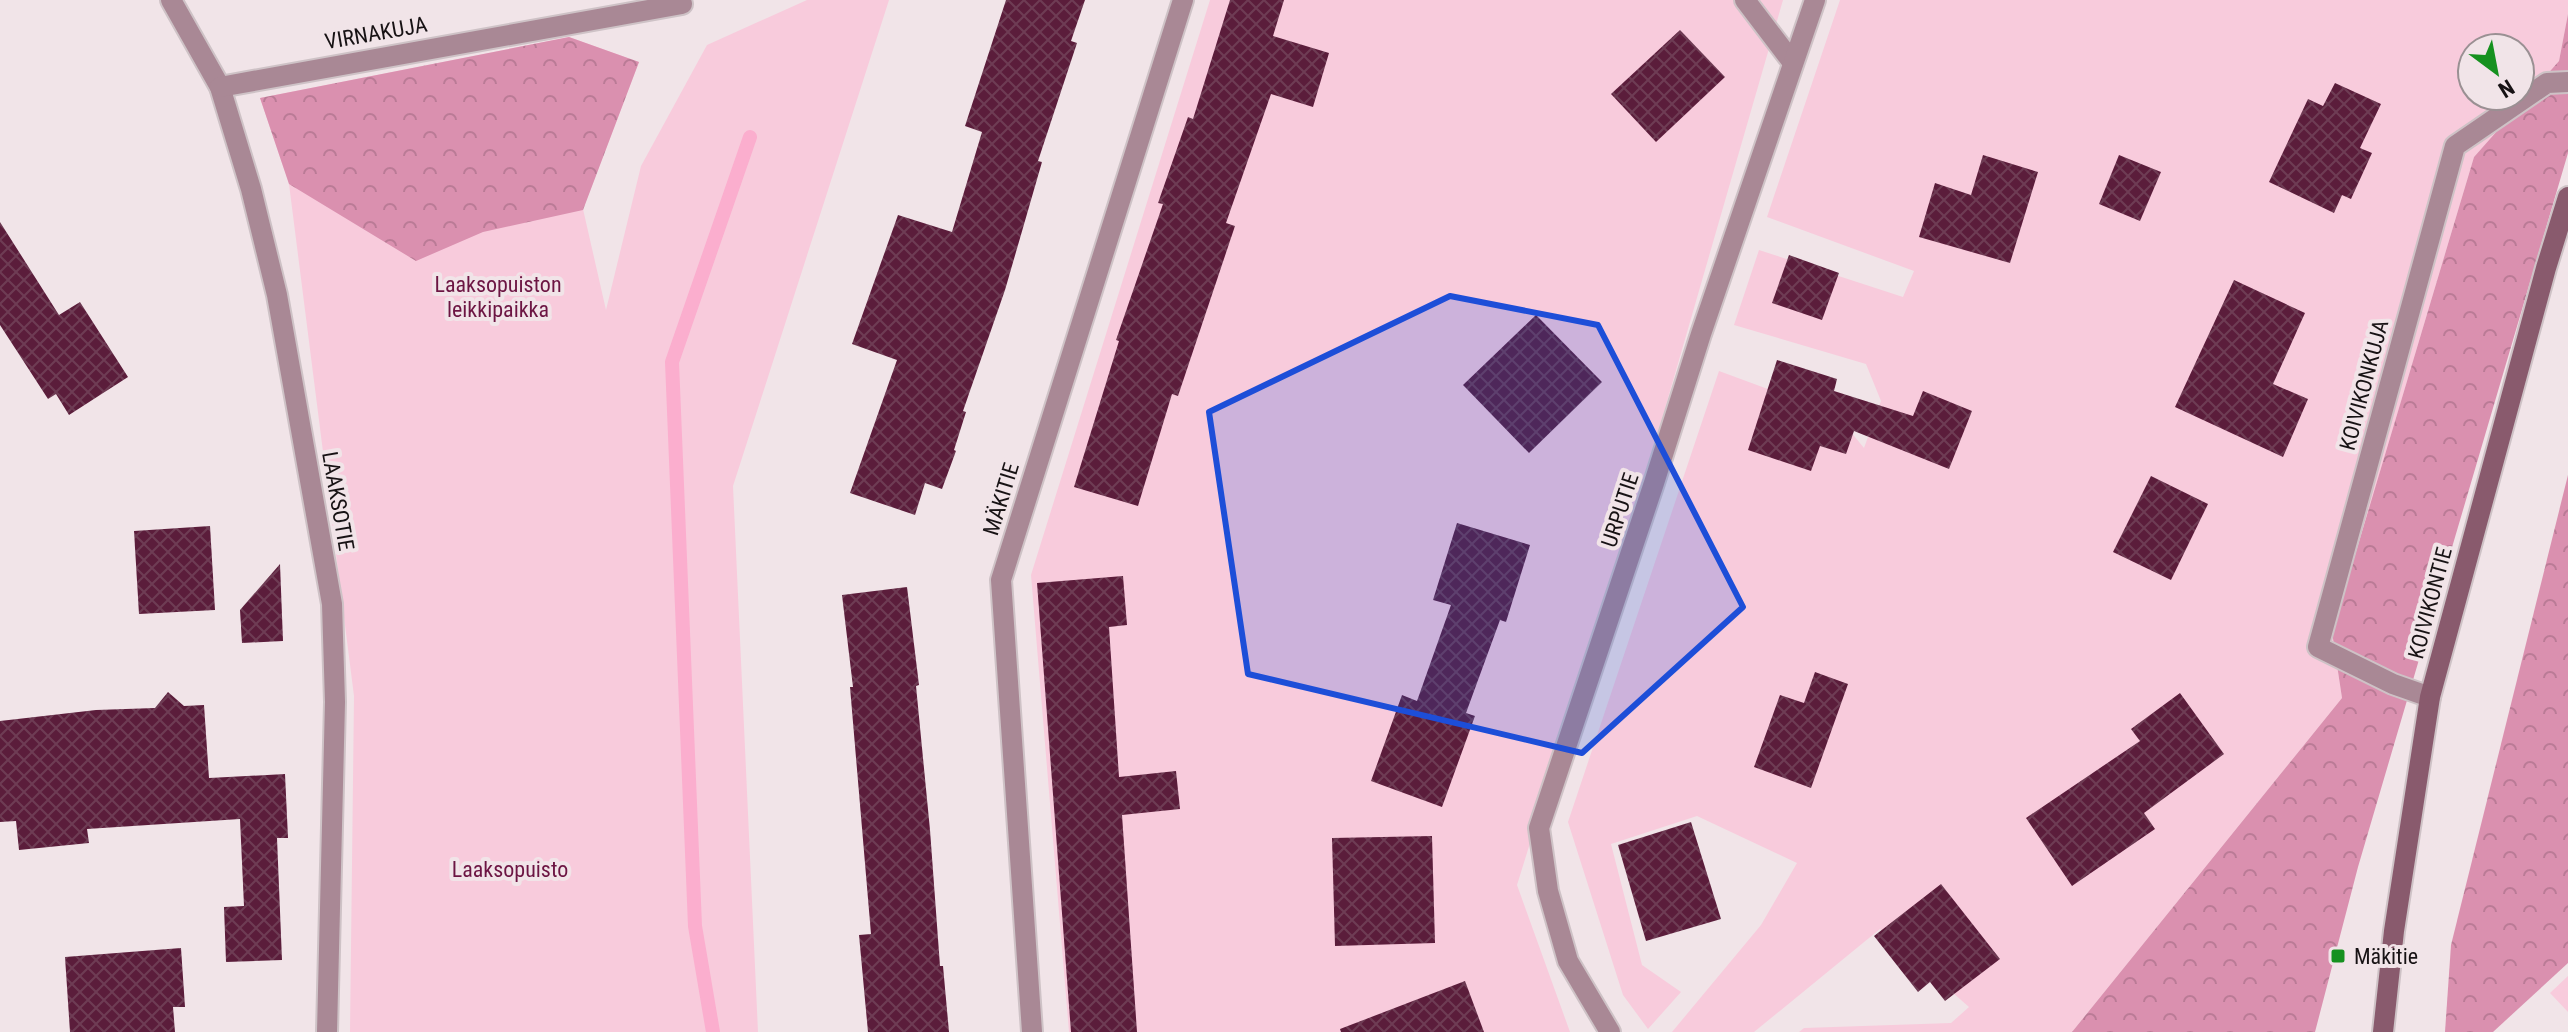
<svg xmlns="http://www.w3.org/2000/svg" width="2568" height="1032" font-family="'Roboto Condensed',sans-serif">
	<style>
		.green { fill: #f8cbdc; fill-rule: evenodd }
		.forest { fill: url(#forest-crowns) }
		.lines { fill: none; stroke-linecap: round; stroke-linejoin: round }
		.stream { stroke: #fbaece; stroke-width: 14 }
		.building { fill: url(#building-cross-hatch) }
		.street-casing { stroke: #cec2c6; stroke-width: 24 }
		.secondary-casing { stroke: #cec2c6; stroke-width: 24 }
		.street { stroke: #a98895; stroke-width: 20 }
		.secondary { stroke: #895a6d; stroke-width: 20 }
		.marked { fill: #1d4ed8; fill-opacity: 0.2; stroke: #1d4ed8; stroke-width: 6; stroke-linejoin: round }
		.poi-dot { fill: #16911f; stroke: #f1e4e8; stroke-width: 3 }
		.labels { text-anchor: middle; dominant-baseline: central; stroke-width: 8; stroke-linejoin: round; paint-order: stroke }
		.street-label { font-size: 22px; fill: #171214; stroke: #f1e4e8 }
		.park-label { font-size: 22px; fill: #6c1543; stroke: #f1e4e8 }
		.poi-label { font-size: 22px; fill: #171214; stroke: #f1e4e8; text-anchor: start }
	</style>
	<defs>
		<pattern id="forest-crowns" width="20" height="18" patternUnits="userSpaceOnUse" patternTransform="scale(2)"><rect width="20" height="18" fill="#da90af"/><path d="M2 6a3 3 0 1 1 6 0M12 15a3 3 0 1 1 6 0" fill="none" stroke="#ba7b96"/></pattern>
		<pattern id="building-cross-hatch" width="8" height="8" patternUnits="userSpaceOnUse" patternTransform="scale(2)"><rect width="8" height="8" fill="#5b1d3b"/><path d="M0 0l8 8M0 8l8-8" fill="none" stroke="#6e3c54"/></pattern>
	</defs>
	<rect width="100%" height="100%" fill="#f1e4e8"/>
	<g class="green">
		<path d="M807,0H889L733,486L758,1032H350L354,696L289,184L260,98L569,37L639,62L583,209L606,310L641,166L707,45Z"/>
		<path d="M1210,0H1783L1666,405L1517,885L1570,1032H1069L1031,575Z"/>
		<path d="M1840,0H2568V14L2559,61L2474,157L2332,632L2342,698L2072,1032H1799L1804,1028L1951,1023L1969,1007L1880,929L1754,1032H1672L1761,925L1797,863L1697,816L1611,844L1642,965L1681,992L1648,1029L1623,995L1568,822L1719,371L1836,414L1864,448L1881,401L1866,364L1734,325L1759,250L1903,297L1914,271L1767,217ZM2472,48H2520V96H2472Z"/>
		<path d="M2568,976V1012L2550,993Z"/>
	</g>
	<g class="forest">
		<path d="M2568,14V153L2358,867L2315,1032H2072L2342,698L2332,632L2474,157L2559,61Z"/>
		<path d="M569,37L639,62L583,210L483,232L416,261L289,184L260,98Z"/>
		<path d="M2568,475V963L2493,1032H2445L2451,945Z"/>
	</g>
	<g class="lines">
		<path class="stream" d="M713,1032L695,926L672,362L750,137"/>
	</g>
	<g class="building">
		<path d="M1006,0H1085L1071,41L1077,43L1038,161L1042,162L1005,290L963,411L966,412L954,450L956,451L942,489L925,483L915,515L850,493L897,360L852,344L898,215L952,232L982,132L965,126Z"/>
		<path d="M1230,0H1284L1273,36L1329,53L1313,107L1271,94L1226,223L1235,226L1178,396L1172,394L1138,506L1074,487L1119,341L1116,340L1163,204L1158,203L1188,117L1193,119Z"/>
		<path d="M1680,30L1725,77L1656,142L1611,94Z"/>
		<path d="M2335,83L2381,104L2360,148L2372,153L2351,199L2342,195L2334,213L2269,182L2308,99L2323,106Z"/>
		<path d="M1983,155L2038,172L2010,263L1919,237L1935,183L1971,195Z"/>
		<path d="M2119,155L2161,172L2140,221L2099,204Z"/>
		<path d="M0,222L59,315L80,302L128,377L69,415L56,394L48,399L0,325Z"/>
		<path d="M1789,255L1839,273L1822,320L1772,303Z"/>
		<path d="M2234,280L2305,313L2273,384L2308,399L2283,457L2175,407Z"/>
		<path d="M1536,315L1602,382L1529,453L1463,385Z"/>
		<path d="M1777,360L1837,379L1834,391L1913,416L1923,391L1972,411L1949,469L1854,431L1846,454L1820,446L1811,471L1748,450Z"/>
		<path d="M2151,476L2208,504L2171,580L2113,552Z"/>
		<path d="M1457,523L1530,545L1506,622L1500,620L1466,713L1475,716L1442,807L1371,781L1402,695L1417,701L1451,605L1433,600Z"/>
		<path d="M210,526L215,610L139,614L134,531Z"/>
		<path d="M280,564L283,641L242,643L240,610Z"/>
		<path d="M1123,576L1127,625L1109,627L1119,777L1176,771L1180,809L1122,815L1137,1032H1071L1037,583Z"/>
		<path d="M907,587L919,685L916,686L930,830L940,966H943L949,1032H868L859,935L871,934L850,687H853L842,595Z"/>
		<path d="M1815,672L1848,684L1811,788L1754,767L1780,695L1804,703Z"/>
		<path d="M168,692L184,706L204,705L209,778L285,774L288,838H277L282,960L226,962L224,907L244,906L240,819L87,829L89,843L19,850L16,821L0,822V721L96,710L155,708Z"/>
		<path d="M2180,693L2224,754L2144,813L2155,829L2072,886L2026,818L2140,741L2131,729Z"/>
		<path d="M1691,822L1721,919L1646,941L1618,845Z"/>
		<path d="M1432,836L1435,943L1335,946L1332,838Z"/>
		<path d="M1941,884L2000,959L1945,1001L1930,982L1918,992L1874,936Z"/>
		<path d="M181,948L185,1007H173L175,1032H70L65,957Z"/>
		<path d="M1465,981L1484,1032H1341L1340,1029Z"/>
	</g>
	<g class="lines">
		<g class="street-casing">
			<g id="street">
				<path d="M171,0L220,87L251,189L277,295L332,604L335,702L327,1032"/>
				<path d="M1745,0L1793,63"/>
				<path d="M220,87L682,4"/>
				<path d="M2430,697L2393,684L2318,647L2455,146L2547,83L2568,82"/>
				<path d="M1032,1032L1001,580L1183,0"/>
				<path d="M1610,1032L1568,961L1548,891L1539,828L1654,483L1701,334L1815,0"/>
			</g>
		</g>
		<g class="secondary-casing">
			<path id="secondary" d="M2383,1032L2394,931L2430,697L2546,268L2568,197"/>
		</g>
		<use href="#street" class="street"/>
		<use href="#secondary" class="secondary"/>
	</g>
	<path class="marked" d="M1450,296L1598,325L1743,607L1582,753L1248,674L1209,412Z"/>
	<rect class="poi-dot" x="2330" y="948" width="16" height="16" rx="4"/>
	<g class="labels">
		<g class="street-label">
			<text transform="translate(376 33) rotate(-10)">VIRNAKUJA</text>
			<text transform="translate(2364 385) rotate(-75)">KOIVIKONKUJA</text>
			<text transform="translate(1001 499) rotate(-73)">MÄKITIE</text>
			<text transform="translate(338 501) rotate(80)">LAAKSOTIE</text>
			<text transform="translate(1620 510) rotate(-72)">URPUTIE</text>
			<text transform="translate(2430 603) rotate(-75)">KOIVIKONTIE</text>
		</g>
		<g class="park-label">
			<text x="498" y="284">Laaksopuiston<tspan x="498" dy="25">leikkipaikka</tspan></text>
			<text x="510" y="869">Laaksopuisto</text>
		</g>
		<g class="poi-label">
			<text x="2354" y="956">Mäkitie</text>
		</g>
	</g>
	<g transform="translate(2496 72) rotate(148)"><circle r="38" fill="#f1e4e8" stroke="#9a9093" stroke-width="2"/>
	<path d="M0-6L14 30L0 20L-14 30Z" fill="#16911f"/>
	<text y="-12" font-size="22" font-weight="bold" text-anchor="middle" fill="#171214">N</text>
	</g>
</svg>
